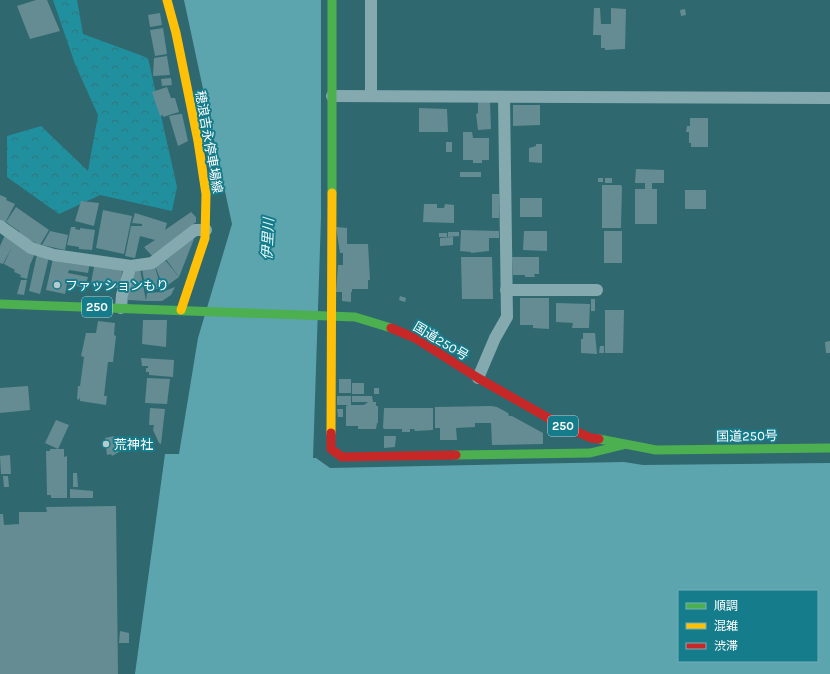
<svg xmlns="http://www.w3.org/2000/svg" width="830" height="674" font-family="Karla,'Noto Sans JP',sans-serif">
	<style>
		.forest { fill: url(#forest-crowns) }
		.water { fill: #5da5ae; fill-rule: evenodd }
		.building { fill: #648c92 }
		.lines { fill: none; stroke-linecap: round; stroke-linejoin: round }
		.street { stroke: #84a9ae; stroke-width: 12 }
		.fast { stroke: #4caf50; stroke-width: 9 }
		.slow { stroke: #ffc107; stroke-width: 9 }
		.jam { stroke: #c62828; stroke-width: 9 }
		.poi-dot { fill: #b7cacd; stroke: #157c8b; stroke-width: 1.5 }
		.labels { text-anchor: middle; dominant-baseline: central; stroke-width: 4; stroke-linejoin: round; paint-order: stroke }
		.shield { fill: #157c8b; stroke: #b9d8dc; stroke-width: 1 }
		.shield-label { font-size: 12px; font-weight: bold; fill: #fff }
		.street-label { font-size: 13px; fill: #fff; stroke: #157c8b }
		.poi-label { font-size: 13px; fill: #fff; stroke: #157c8b; text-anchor: start }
		.water-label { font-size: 14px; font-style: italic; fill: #e6fafc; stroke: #157c8b }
	</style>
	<defs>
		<pattern id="forest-crowns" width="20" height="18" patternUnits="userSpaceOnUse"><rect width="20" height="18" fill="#20909e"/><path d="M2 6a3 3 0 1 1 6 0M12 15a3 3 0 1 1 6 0" fill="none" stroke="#32757d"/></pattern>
	</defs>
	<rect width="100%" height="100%" fill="#306870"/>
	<path class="forest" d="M53,0H77L83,34L148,58L177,187L172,211L100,195L59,214L7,177V136L41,126L88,171L98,115L75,64Z"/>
	<path class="water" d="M184,0H321V218L313,458H316L330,468L624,462L643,465L830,463V674H135L165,454H179L198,338L232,224ZM679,591H817V661H679Z"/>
	<g class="building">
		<path d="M36,0H47L60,31L30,39L17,6Z"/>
		<path d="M594,8H600L601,24H611V8L626,9L625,49L605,50V48H601V35H593Z"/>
		<path d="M685,9L686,15L681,16L680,10Z"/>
		<path d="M160,13L162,25L150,27L148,15Z"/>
		<path d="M163,28L167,54L155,56L150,30Z"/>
		<path d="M167,56L170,75L153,76L154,58Z"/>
		<path d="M171,78L172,85L162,86L161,79Z"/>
		<path d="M167,87L171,98H175L179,112L163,117V115L160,116L152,92Z"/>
		<path d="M478,102H490L491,129L478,130L476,114L478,113Z"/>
		<path d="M513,105H540V125L513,126Z"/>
		<path d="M419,108L447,109L448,132H419Z"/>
		<path d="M180,114H182L188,141L178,146L169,116Z"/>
		<path d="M690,118H708V147H691V143H689V132H686L687,126H690Z"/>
		<path d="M463,132H472L473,138H489V160H482V163H473V160H463Z"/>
		<rect x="446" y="142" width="6" height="10"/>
		<path d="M536,144H542V163L529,162V148L536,146Z"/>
		<path d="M636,169L664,170V183H652V189H657V224H635V189H645V183H635Z"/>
		<rect x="460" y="172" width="21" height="5"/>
		<rect x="598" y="178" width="5" height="4"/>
		<rect x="605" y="178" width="7" height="5"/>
		<path d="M602,185H621L622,187L621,228H602Z"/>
		<rect x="685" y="190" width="21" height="19"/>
		<rect x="492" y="194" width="7" height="24"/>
		<path d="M0,195L7,198L6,200L15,204L5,223L0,221Z"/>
		<rect x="520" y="198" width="22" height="19"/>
		<path d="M81,201L99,203L94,226L75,221Z"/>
		<path d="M424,204H437V208H444L445,204L454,205V223L423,222Z"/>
		<path d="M16,207L49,230L40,245L19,235L20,232L6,222Z"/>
		<path d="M103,210L132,216L124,254L96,248Z"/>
		<path d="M191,212L196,217V222L153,257L144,247L155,240L140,236L135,258L125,256L131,226H142V224L132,223L135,213L167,223L165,230Z"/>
		<path d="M71,227H76L75,229L80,230V228L95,230L92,250L79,249V247L67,245Z"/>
		<path d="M336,227L347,228V244H368L370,280H368V289H352V292H336L338,265H343V253H340Z"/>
		<path d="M461,230L499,231V238H489V251L471,253V252L460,251Z"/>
		<path d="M50,231L68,235L65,250L42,245Z"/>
		<path d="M524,231H547V251L523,250Z"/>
		<rect x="604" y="231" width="18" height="32"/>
		<path d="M448,232H459V236L448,237Z"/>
		<rect x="439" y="233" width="8" height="4"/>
		<path d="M5,235L36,251L30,265L27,279L20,277L21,275L14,272L15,270L4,264L12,247L3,264L0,263V246Z"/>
		<path d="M190,237L194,239L179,277L165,258Z"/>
		<path d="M453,237V245L440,246V238Z"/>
		<path d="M38,250L50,253L40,294L29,291Z"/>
		<path d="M54,254L90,262L88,273L69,270L68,273L88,277L85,288L67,284L65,294L46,290Z"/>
		<path d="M461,257H492L493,299H462Z"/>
		<path d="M512,257H539V274H534L535,277H525V275H513Z"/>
		<path d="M165,260L179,277L164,288L155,266Z"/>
		<path d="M95,261L123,267L120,285L117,288L91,283Z"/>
		<path d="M155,267L161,288L146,291L142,269Z"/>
		<path d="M140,269L146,301L128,300V290L136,271Z"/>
		<path d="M21,280H27L24,295L17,294Z"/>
		<path d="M175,287L171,295L162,301H146L147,293L162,292Z"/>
		<path d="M342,292H351V302L342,301Z"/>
		<path d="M400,296L406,298L405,302L399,300Z"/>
		<path d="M520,298H549V329L533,328V325H520Z"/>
		<rect x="591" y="299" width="4" height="12"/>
		<path d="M556,303L590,304L589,328H572L573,323L556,322Z"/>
		<path d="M605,310H624L623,353H605Z"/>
		<path d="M143,320H167L166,347L142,344Z"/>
		<path d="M98,321L115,323L114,335L116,336L113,362H108L104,396H107L106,405L80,401V397L79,400L77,399L78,386H80L84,357L81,356L86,333H96Z"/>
		<path d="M583,333H595L597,354L581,353V339H583Z"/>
		<path d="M830,341V353H826L825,342Z"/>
		<path d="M600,346H604V353H599Z"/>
		<path d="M141,358L174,360L173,377L149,375V372H146V368H148V366H142Z"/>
		<path d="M147,378L170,379L167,404L145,403Z"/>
		<rect x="339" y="379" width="12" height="14"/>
		<rect x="352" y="383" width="12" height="11"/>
		<path d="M28,386L30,410L0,413V388Z"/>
		<rect x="374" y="388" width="5" height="6"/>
		<path d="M337,396H351V405H364L368,402H376V406H378V423H377L376,429H358V426H346V406L348,405H337Z"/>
		<path d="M352,396H372L373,402H352Z"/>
		<path d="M491,406L497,407L508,413L509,416H512L543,433V444L492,445L491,423H475V427L456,428L457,440H440V428H435V407Z"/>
		<path d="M150,408L165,409L161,444L159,443L153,430L154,425H149Z"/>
		<path d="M384,408H433V430L415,431L414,429H410V432H402V429H385L383,428Z"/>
		<path d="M337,409H343V417H338Z"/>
		<path d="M56,420L69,425L58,449L45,443Z"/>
		<path d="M114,436L119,452L112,456L111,454L107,455L105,438Z"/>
		<path d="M384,436H396L395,447L384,448Z"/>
		<path d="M50,449H64V457L67,456V498H51V495H47L46,451H50Z"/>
		<path d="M10,455L11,474H1L0,456Z"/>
		<path d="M73,473H77L78,487H73Z"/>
		<path d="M3,476H8L9,487H4Z"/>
		<path d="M70,489L93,491V498H70Z"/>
		<path d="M116,506L118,674H0V514H3L4,525L19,524V512H47L46,507Z"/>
		<path d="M120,631L129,633V643H119Z"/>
	</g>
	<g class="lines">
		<g class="street">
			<path d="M332,96L830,98"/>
			<path d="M371,96V0"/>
			<path d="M0,226L31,248L54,255L131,266L152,263L195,230H206"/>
			<path d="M506,290H597"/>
			<path d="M121,308L122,295L131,266"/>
			<path d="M478,378L495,338L507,317L504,97"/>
		</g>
		<g class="fast">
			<path d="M332,193V0"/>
			<path d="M0,304L355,317L391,328"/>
			<path d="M599,439L656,450L830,448"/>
			<path d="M456,455L590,453L623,445"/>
		</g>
		<g class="slow">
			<path d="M167,0L176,33L198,141L206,194L205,238L181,310"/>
			<path d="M331,433L332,193"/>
		</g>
		<g class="jam">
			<path d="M391,328L415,338L478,378L557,423L591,438L599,439"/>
			<path d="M331,433V449L342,457L456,455"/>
		</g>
	</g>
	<g class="poi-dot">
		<circle cx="57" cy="285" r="4"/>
		<circle cx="106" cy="444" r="4"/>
	</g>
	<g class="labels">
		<g class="shield">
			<rect x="82" y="297" width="30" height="20" rx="3"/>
			<rect x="548" y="416" width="30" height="20" rx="3"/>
		</g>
		<g class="shield-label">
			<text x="97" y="307">250</text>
			<text x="563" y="426">250</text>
		</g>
		<g class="street-label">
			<text transform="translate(209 142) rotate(80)">穂浪吉永停車場線</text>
			<text transform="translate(441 341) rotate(31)">国道250号</text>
			<text transform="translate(747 436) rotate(-1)">国道250号</text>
		</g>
		<g class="poi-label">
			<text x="65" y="285">ファッションもり</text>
			<text x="114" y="444">荒神社</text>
		</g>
		<g class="water-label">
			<text transform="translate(268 239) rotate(-87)">伊里川</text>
		</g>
	</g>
	<rect x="678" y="590" width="140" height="72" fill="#157c8b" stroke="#73b0b9"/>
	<rect x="686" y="603" width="20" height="6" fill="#4caf50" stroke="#73b0b9"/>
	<text x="714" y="610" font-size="12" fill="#ffffff">順調</text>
	<rect x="686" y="623" width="20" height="6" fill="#ffc107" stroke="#73b0b9"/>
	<text x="714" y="630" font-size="12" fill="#ffffff">混雑</text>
	<rect x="686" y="643" width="20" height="6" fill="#c62828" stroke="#73b0b9"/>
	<text x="714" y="650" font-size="12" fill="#ffffff">渋滞</text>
</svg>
